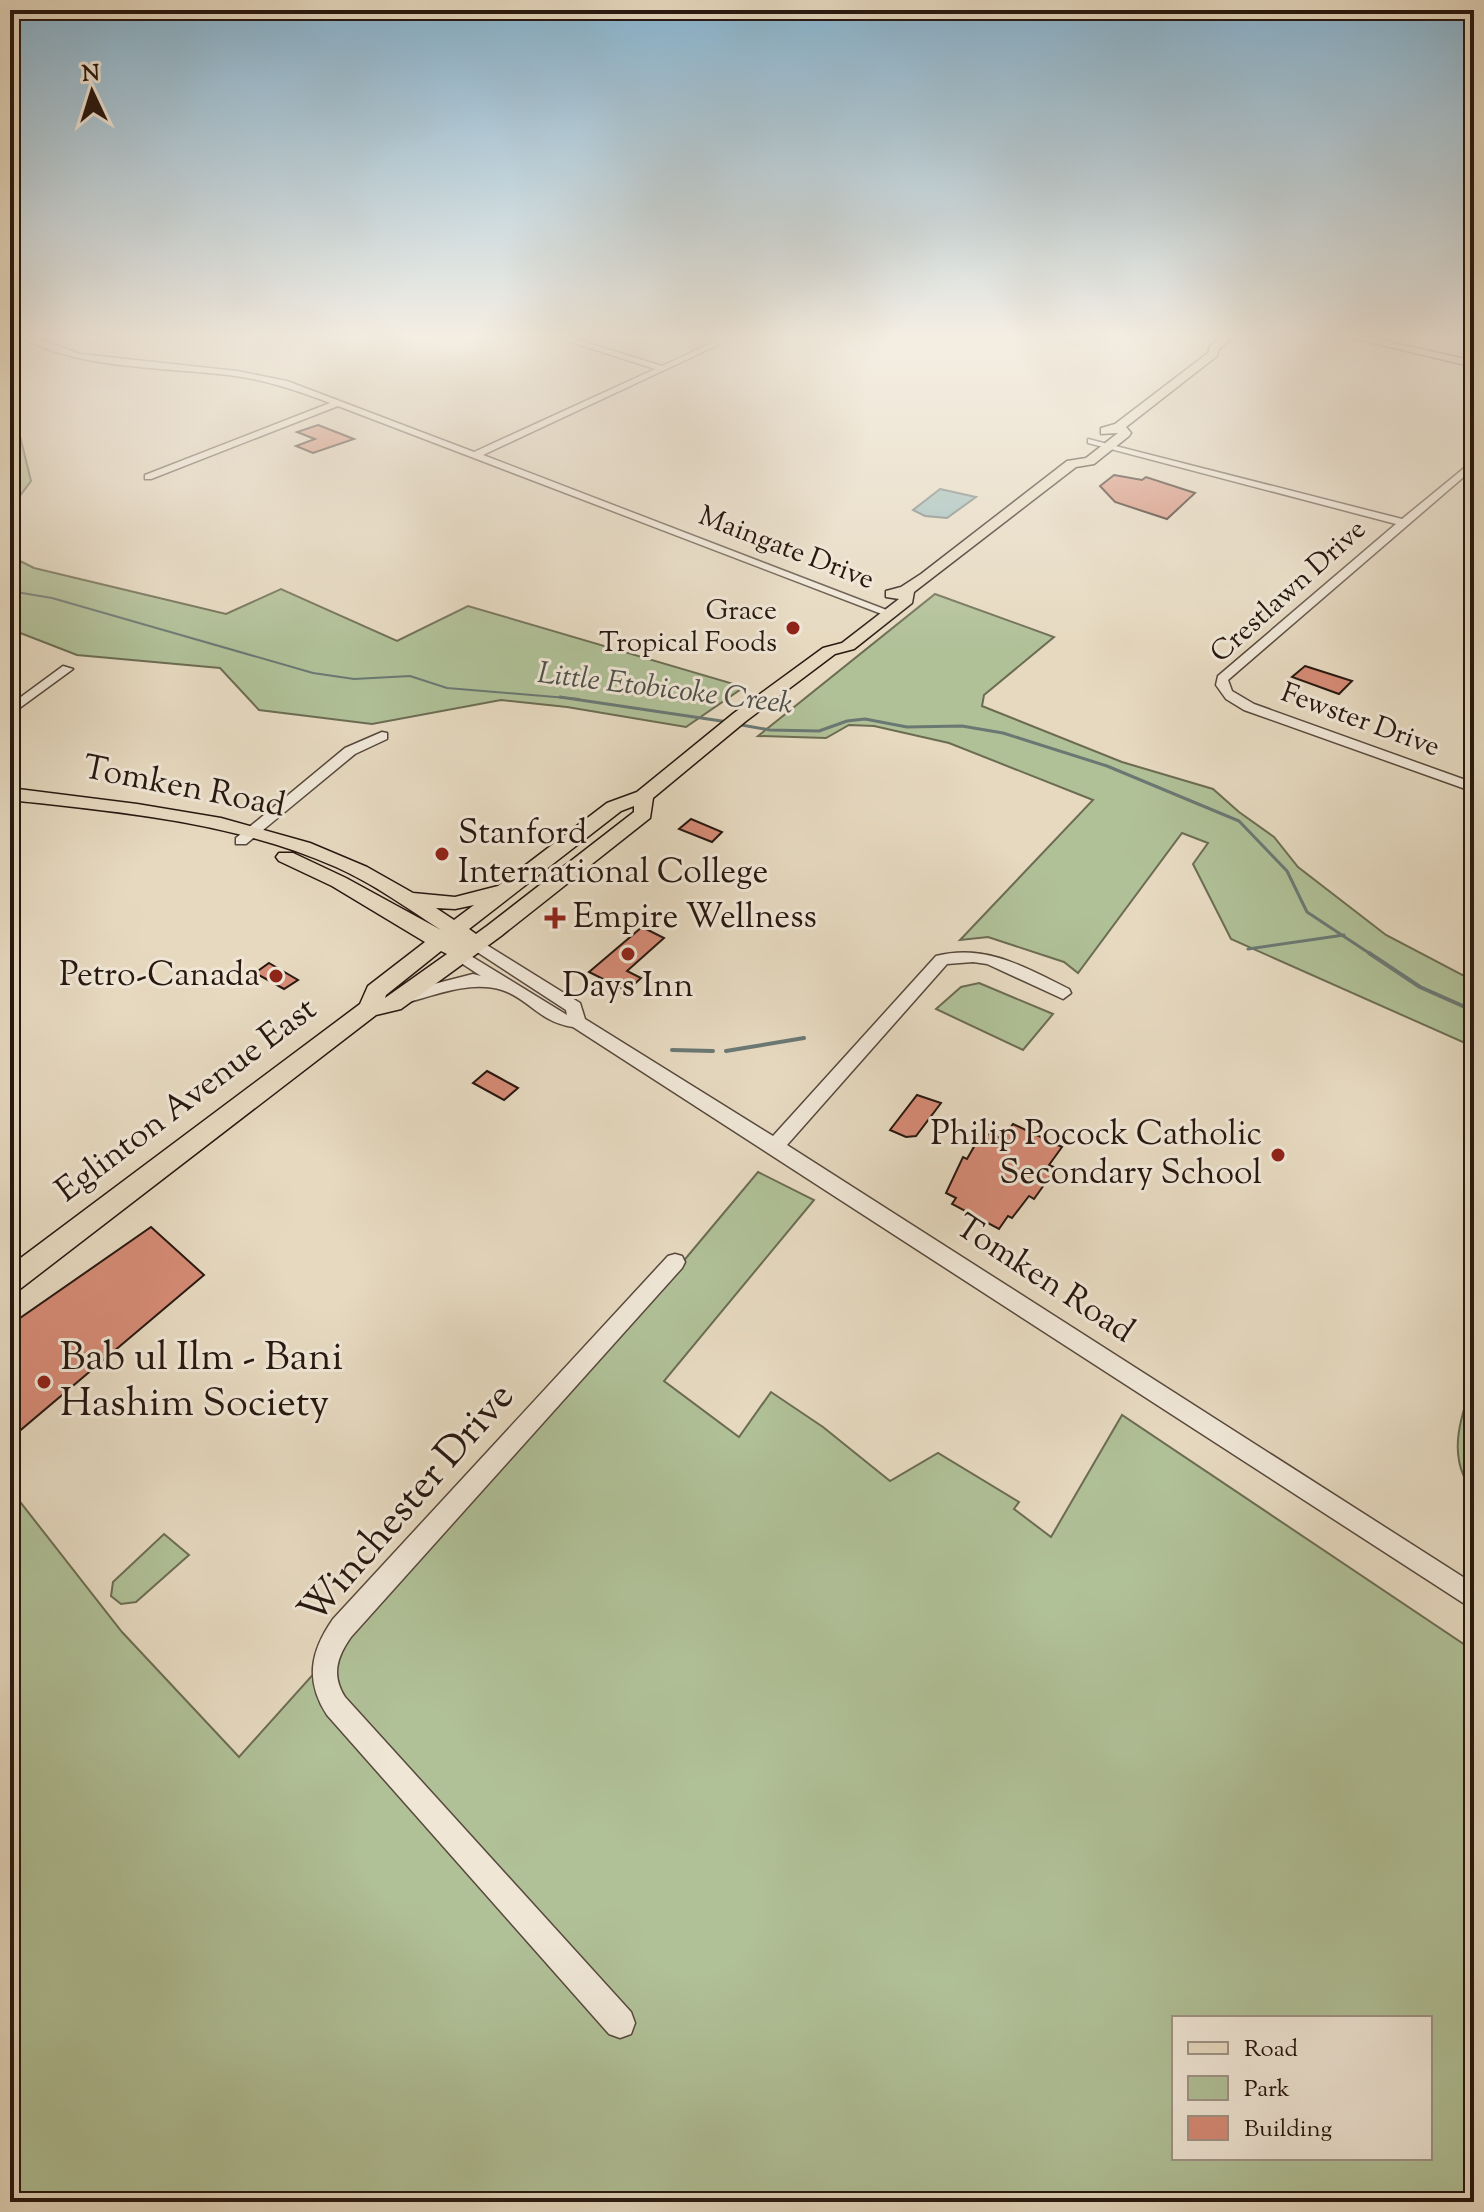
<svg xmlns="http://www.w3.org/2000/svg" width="1484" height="2212" font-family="'Sorts Mill Goudy',serif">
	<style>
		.green { fill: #b0c097; stroke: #6c6c53; stroke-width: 2; fill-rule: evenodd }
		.water { fill: #97b9b7; stroke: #6a7874; stroke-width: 2 }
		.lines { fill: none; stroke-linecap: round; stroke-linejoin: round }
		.stream-far2 { stroke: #6a7874; stroke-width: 2 }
		.stream-far1 { stroke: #6a7874; stroke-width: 3 }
		.stream { stroke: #6a7874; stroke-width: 4 }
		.building { fill: #d68b76; stroke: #27170f; stroke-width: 2 }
		.minor-casing { stroke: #57483b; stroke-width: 3 }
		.major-casing { stroke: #27170f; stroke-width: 3 }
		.minor { fill: #efe6d6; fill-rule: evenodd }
		.major { fill: #e6d9c0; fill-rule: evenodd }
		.poi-dot { fill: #8f2418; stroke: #efe6d6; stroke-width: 3 }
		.labels { text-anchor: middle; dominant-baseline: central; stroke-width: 6; stroke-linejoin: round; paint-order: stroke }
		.far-street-label { font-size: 28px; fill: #27170f; stroke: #efe6d6 }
		.far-poi-label { font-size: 28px; fill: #27170f; stroke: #efe6d6; text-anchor: end }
		.far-water-label { font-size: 30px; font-style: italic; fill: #4e504a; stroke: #efe6d6 }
		.street-label { font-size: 34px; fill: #27170f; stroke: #efe6d6 }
		.poi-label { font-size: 34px; fill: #27170f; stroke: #efe6d6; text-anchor: start }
		.near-poi-label { font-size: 40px; fill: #27170f; stroke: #efe6d6; text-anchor: start }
		.near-street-label { font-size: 40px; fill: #27170f; stroke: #efe6d6 }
	</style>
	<rect width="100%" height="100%" fill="#e6d9c0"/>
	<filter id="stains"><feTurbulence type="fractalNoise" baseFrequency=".0025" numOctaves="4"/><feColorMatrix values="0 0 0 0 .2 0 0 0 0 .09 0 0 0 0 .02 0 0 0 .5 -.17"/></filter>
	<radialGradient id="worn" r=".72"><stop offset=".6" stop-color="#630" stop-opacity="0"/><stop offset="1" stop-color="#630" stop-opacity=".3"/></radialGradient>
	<g class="green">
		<path d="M10,427L19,432L31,481L10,509Z"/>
		<path d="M10,556L34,568L226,614L281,589L397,641L468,606L744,687L686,727L567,707L501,700L372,724L259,710L220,668L77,655L10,629Z"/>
		<path d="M935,594L1054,637L984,695L982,706L1122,762L1213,789L1239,812L1274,837L1298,867L1386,935L1474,981V1047L1231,939L1193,864L1208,843L1182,833L1078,973L1064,962L988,937L960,940L1093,800L949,743L874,726L849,725L826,738L758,736Z"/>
		<path d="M979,983L1053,1014L1023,1050L936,1009L961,987Z"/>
		<path d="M758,1172L814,1200L664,1381L739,1437L771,1392L823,1427L890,1481L938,1453L1019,1502L1014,1509L1051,1537L1122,1415L1474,1651V2202H10V1489L122,1632L239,1757L676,1270ZM1174,2018H1430V2158H1174Z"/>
		<path d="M1474,1379V1493C1445,1457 1461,1417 1474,1379Z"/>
		<path d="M164,1534L189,1555L136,1602L121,1604L111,1596L113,1582Z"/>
	</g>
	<path class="water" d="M940,489L976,497L947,518L925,516L913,510Z"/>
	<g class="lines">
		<path class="stream-far2" d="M10,591L52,598L313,673L354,679L410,676L447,688L579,699"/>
		<g class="stream-far1">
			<path d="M560,697L728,722"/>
			<path d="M736,724L770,730L819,731L847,721L865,719L907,727L962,726L1003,733L1107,766L1239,821L1287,871L1307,912L1372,955"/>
			<path d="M1248,949L1344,935"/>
		</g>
		<g class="stream">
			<path d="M1369,953L1420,987L1474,1011"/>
			<path d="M672,1050L713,1051"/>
			<path d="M726,1051L804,1038"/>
		</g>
	</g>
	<g class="building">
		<path d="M318,425L354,439L313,453L296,446L315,439L297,432Z"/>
		<path d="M1114,475L1142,480L1146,477L1195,493L1167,519L1115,502L1100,486Z"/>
		<path d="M1305,666L1352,681L1339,694L1292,677Z"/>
		<path d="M691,819L722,832L712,842L679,829Z"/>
		<path d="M642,927L664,938L627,971L641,978L627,991L589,972Z"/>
		<path d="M269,963L298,980L284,989L255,973Z"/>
		<path d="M487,1071L498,1077L518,1088L504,1100L473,1083Z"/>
		<path d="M917,1095L941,1103L916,1136L906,1137L890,1130Z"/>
		<path d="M1013,1124L1062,1147L1049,1165L1056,1168L1034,1199L1029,1196L1012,1218L1008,1216L999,1229L952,1204L956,1198L946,1193L963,1157L967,1159L975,1145L979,1146L989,1133L1002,1139Z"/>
		<path d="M151,1227L204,1275L10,1439V1325Z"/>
	</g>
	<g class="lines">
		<g class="minor-casing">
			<g id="minor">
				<path d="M20,336H31L80,354L237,371L287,381L474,452L655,369L552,336H565L662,366L726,336H737L483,455L897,614L887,616L338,406L151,479H145V475L330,403C298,391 269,381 236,376C172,367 74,370 20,336Z"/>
				<path d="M1088,439L1402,519L1474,460V468L1228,680L1232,691L1254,704L1474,783V792L1244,710L1226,699L1216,685L1218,676L1396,524L1088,443Z"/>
				<path d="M63,666L73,669L10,715V705Z"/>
				<path d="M382,732L387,733V739L355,754L246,844H236V838L345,748Z"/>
				<path d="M477,939L580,1003L585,1019L773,1136L936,956C986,943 1026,968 1069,989L1071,993L1063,999L987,964L973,962L947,964L787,1145L1474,1584V1610L573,1027C539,1022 529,999 502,990C471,980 436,995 405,1003L399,1001L397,997L399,993L473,974L481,976L455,959L453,955L461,950L567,1015L566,1010L471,948L469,944Z"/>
				<path d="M675,1254L682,1256L685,1262L682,1268L351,1637C337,1657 331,1675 345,1697L631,2012L635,2023L631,2034L620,2038L609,2034L327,1715C305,1681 310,1652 333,1619L668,1256Z"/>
			</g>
		</g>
		<g class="major-casing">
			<g id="major">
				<path d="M1223,336H1235L1219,349L1217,356L1126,427L1131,433L1129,436L1094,464L1076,467L914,592L912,603L854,649L835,654L746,721L653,798L650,818L501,936L401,1009L376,1015L20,1289L10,1292V1266L360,1004L368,986L425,942L332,886L279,861L276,857L279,853H293L346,878L441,930C407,908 374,884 336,867C234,822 121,812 10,800V788L137,804L221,818L310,843L367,867L413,893L455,897L498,886L607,803L637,792L734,713L823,648L842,643L899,599L886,597V591L901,587L921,574L1067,461L1086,458L1118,433L1101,434V428L1115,424L1208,353L1210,346ZM634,806V812L487,926L476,934L469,929L621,811ZM474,905L454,920L436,908L455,909ZM441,951L447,954L385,998L386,995Z"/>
				<path d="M1343,336H1363L1474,361V367Z"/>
			</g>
		</g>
		<use href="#minor" class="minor"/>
		<use href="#major" class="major"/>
	</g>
	<linearGradient id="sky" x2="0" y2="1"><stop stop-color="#87b6d4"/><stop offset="0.52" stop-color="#f4eee3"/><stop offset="1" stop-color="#f4eee3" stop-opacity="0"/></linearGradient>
	<rect width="1484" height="646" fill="url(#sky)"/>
	<g class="poi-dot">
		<circle cx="793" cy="628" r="8"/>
		<circle cx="442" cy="854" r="8"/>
		<path d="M551 906h8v8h8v8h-8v8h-8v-8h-8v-8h8z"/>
		<circle cx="628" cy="954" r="8"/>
		<circle cx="276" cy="976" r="8"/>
		<circle cx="1278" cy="1155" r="8"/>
		<circle cx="44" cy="1382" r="8"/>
	</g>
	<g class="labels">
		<g class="far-street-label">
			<text transform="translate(786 549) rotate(21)">Maingate Drive</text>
			<text transform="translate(1289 592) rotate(-42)">Crestlawn Drive</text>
			<text transform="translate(1360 721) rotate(20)">Fewster Drive</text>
		</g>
		<g class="far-poi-label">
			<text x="777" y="612">Grace<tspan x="777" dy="32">Tropical Foods</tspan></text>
		</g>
		<g class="far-water-label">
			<text transform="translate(665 690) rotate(7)">Little Etobicoke Creek</text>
		</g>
		<g class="street-label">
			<text transform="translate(184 788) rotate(11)">Tomken Road</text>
			<text transform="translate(187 1101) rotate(-37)">Eglinton Avenue East</text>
			<text transform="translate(1044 1280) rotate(33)">Tomken Road</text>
		</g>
		<g class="poi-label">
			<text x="458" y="834">Stanford<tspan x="458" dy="39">International College</tspan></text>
			<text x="573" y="918">Empire Wellness</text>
			<text x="260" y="976" text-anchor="end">Petro-Canada</text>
			<text x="628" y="987" text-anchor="middle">Days Inn</text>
			<text x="1262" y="1135" text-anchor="end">Philip Pocock Catholic<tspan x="1262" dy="39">Secondary School</tspan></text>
		</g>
		<g class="near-poi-label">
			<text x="60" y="1359">Bab ul Ilm - Bani<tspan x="60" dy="46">Hashim Society</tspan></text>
		</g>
		<g class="near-street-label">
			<text transform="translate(408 1505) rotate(-49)">Winchester Drive</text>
		</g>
	</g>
	<rect width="1484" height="2212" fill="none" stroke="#e6d9c0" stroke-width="40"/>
	<rect x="12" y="12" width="1460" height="2188" fill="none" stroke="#27170f" stroke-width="4"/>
	<rect x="20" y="20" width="1444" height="2172" fill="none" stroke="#27170f" stroke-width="2"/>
	<rect x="1172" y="2016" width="260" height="144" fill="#efe6d6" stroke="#9f9386" stroke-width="2"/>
	<rect x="1188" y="2042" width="40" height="12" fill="#e6d9c0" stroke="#9f9386" stroke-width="2"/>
	<text x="1244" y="2056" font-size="24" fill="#27170f">Road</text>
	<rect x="1188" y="2076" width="40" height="24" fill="#b0c097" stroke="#9f9386" stroke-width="2"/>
	<text x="1244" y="2096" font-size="24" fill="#27170f">Park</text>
	<rect x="1188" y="2116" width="40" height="24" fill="#d68b76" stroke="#9f9386" stroke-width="2"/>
	<text x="1244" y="2136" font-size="24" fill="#27170f">Building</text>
	<g transform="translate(92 92) rotate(356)" stroke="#efe6d6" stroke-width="6" paint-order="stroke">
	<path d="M0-6L14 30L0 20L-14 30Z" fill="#27170f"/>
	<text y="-12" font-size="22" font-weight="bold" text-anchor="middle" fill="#27170f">N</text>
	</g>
	<rect width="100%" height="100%" filter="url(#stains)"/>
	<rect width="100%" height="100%" fill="url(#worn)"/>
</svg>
